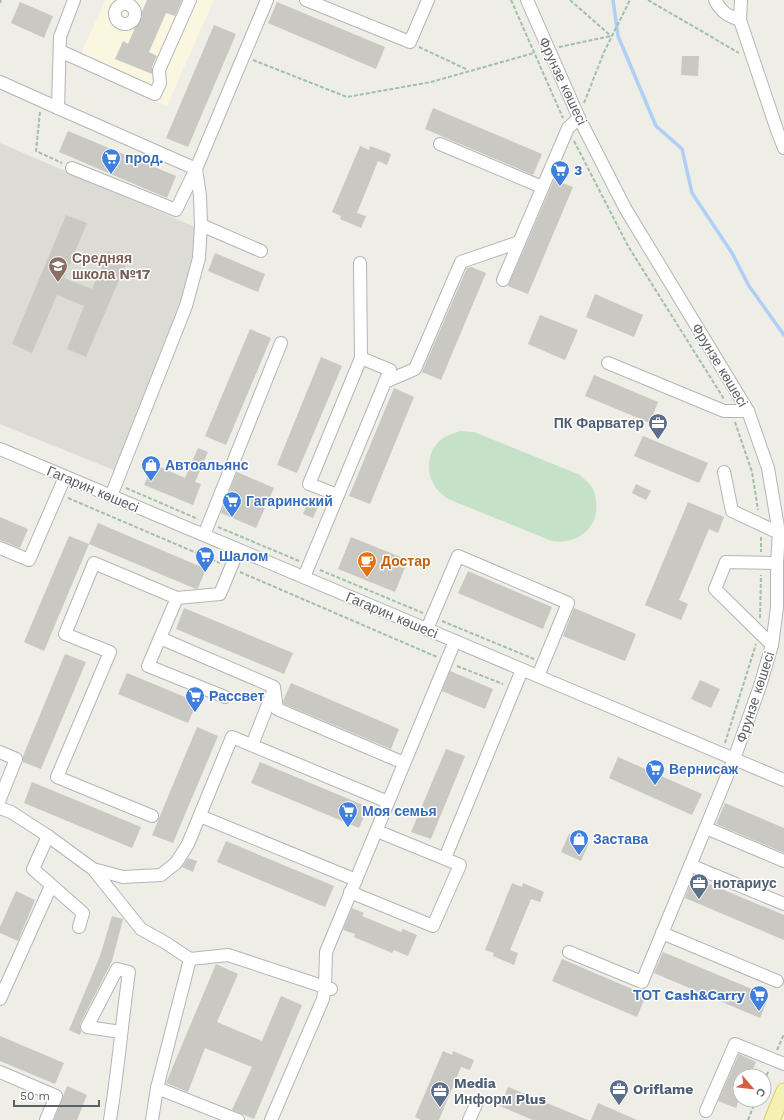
<svg xmlns="http://www.w3.org/2000/svg" width="784" height="1120" font-family="'Work Sans',sans-serif">
	<style>
		.commercial { fill: #faf6df }
		.education { fill: #dddcd4 }
		.green { fill: #c5e2c8 }
		.lines { fill: none; stroke-linecap: round; stroke-linejoin: round }
		.stream { stroke: #afcff5; stroke-width: 3.5 }
		.building { fill: #c9c8c2 }
		.minor-casing { stroke: #b3b5b9; stroke-width: 14 }
		.major-casing { stroke: #e1cc6c; stroke-width: 17 }
		.path { stroke: #9ec1ab; stroke-width: 2; stroke-dasharray: 4 2; stroke-linecap: butt }
		.minor { stroke: #fff; stroke-width: 12 }
		.major { stroke: #f5f1b3; stroke-width: 15 }
		.labels { text-anchor: middle; dominant-baseline: central; stroke-width: 3; stroke-linejoin: round; paint-order: stroke }
		.street-label { font-size: 14px; fill: #5d6064; stroke: #fff }
		.shop-label { font-size: 14px; font-weight: bold; fill: #366cbe; stroke: #fff; text-anchor: start }
		.education-label { font-size: 14px; font-weight: bold; fill: #785e54; stroke: #fff; text-anchor: start }
		.service-label { font-size: 14px; font-weight: bold; fill: #4e5e75; stroke: #fff; text-anchor: start }
		.food-label { font-size: 14px; font-weight: bold; fill: #c56008; stroke: #fff; text-anchor: start }
	</style>
	<rect width="100%" height="100%" fill="#eeede6"/>
	<path class="commercial" d="M105,0H214L167,106L76,65Z"/>
	<path class="education" d="M0,143L195,227L193,268L116,471L0,424Z"/>
	<path class="green" d="M460,431L474,432L578,474C583,478 590,483 593,489C595,493 595,497 596,501C600,528 577,545 552,541L448,499C443,495 436,490 433,483C425,468 429,448 443,438C448,435 454,433 460,431Z"/>
	<g class="lines">
		<path class="stream" d="M613,0L618,36L656,126L682,149L692,193L732,253L749,286L784,335"/>
	</g>
	<g class="building">
		<path d="M147,0H182L175,16L166,13L149,52L157,56L152,67V74L115,59L123,41L128,44Z"/>
		<path d="M20,2L53,16L44,38L11,23Z"/>
		<path d="M277,2L385,47L376,69L268,23Z"/>
		<path d="M214,25L236,34L188,147L166,138Z"/>
		<path d="M682,56H699L698,76L681,75Z"/>
		<path d="M433,108L542,154L533,175L425,129Z"/>
		<path d="M68,131L176,176L167,198L59,152Z"/>
		<path d="M360,146L369,150L370,146L391,154L387,165L378,161L357,213L366,216L361,228L340,219L341,216L332,212Z"/>
		<path d="M554,180L573,187L528,294L508,286Z"/>
		<path d="M66,215L87,223L64,278L92,289L108,251L128,259L86,357L67,349L84,306L57,295L32,353L12,344Z"/>
		<path d="M215,253L265,274L258,292L208,271Z"/>
		<path d="M471,267L486,273L441,380L422,372L467,268Z"/>
		<path d="M595,294L643,315L634,337L586,317Z"/>
		<path d="M540,315L578,330L565,360L528,344Z"/>
		<path d="M250,329L271,338L226,445L205,436Z"/>
		<path d="M321,357L342,366L297,473L277,465Z"/>
		<path d="M594,375L658,402L650,423L585,396Z"/>
		<path d="M394,388L414,397L370,504L349,496Z"/>
		<path d="M643,436L708,463L699,483L634,456Z"/>
		<path d="M198,448L208,452L195,482L201,484L193,505L144,485L153,464L185,478Z"/>
		<path d="M237,472L274,488L256,528L221,513Z"/>
		<path d="M636,484L651,491L646,500L632,493Z"/>
		<path d="M309,500L319,504L313,518L303,514Z"/>
		<path d="M688,502L724,517L718,533L709,529L679,600L688,604L681,620L645,605Z"/>
		<path d="M0,517L28,529L20,548L0,540Z"/>
		<path d="M98,523L206,569L198,588L196,589L89,544Z"/>
		<path d="M69,536L89,544L44,651L24,642Z"/>
		<path d="M351,537L408,560L395,592L338,569Z"/>
		<path d="M468,571L552,607L543,629L458,593Z"/>
		<path d="M184,608L293,653L284,674L176,629Z"/>
		<path d="M574,608L636,634L625,661L563,636Z"/>
		<path d="M65,654L86,662L41,769L23,762V756Z"/>
		<path d="M450,671L493,689L485,709L442,691Z"/>
		<path d="M127,673L197,702L188,723L118,694Z"/>
		<path d="M700,680L720,689L711,708L691,699Z"/>
		<path d="M291,683L399,729L391,749L284,704L283,701Z"/>
		<path d="M197,727L218,736L173,843L152,835Z"/>
		<path d="M446,749L465,756L431,839L411,832Z"/>
		<path d="M618,757L702,794L692,815L609,778Z"/>
		<path d="M260,762L368,807L359,828L251,783Z"/>
		<path d="M32,782L141,827L132,848L24,803Z"/>
		<path d="M725,803L784,828V853L716,824Z"/>
		<path d="M569,834L589,843L581,861L561,852Z"/>
		<path d="M226,841L334,886L325,907L217,862Z"/>
		<path d="M188,858L197,861L193,872L182,867Z"/>
		<path d="M693,877L784,915V940L685,898Z"/>
		<path d="M512,883L522,887L523,883L544,892L540,902L531,899L510,950L518,953L514,965L493,956L494,953L485,950Z"/>
		<path d="M16,891L35,900L18,941L0,933V927Z"/>
		<path d="M352,908L364,913L362,916L401,932L403,929L417,935L408,956L394,950L392,953L354,937L355,934L343,930Z"/>
		<path d="M112,916L123,919L112,961L80,1024V1027L81,1032L80,1035L69,1030L100,956Z"/>
		<path d="M663,952L769,996L760,1018L654,973Z"/>
		<path d="M562,959L646,995L637,1017L552,981Z"/>
		<path d="M216,964L238,974L217,1022L262,1041L281,996L302,1005L254,1119L232,1110L252,1067L205,1048L188,1092L166,1083Z"/>
		<path d="M0,1036L64,1063L55,1084L0,1061Z"/>
		<path d="M443,1051L452,1055L453,1051L474,1060L470,1070L461,1067L439,1120H421L415,1117Z"/>
		<path d="M739,1054L756,1062L750,1076H740V1098L736,1108L718,1101Z"/>
		<path d="M67,1086L87,1095L77,1120H54Z"/>
		<path d="M508,1087L588,1120H533L500,1106Z"/>
		<path d="M598,1103L637,1120H591Z"/>
	</g>
	<g class="lines">
		<g class="minor-casing">
			<g id="minor">
				<path d="M306,0L410,42L428,0"/>
				<path d="M527,0L579,118L625,208L748,411L768,468L779,533L777,563V608L772,645L760,686L734,759L642,982L569,952"/>
				<path d="M715,0C721,12 728,16 740,20"/>
				<path d="M741,0L740,20L777,130L784,148"/>
				<circle cx="125" cy="14" r="10"/>
				<path d="M60,51L155,94L160,83L159,70L190,0"/>
				<path d="M0,82L58,108"/>
				<path d="M440,144L542,187"/>
				<path d="M72,168L176,210L196,169L58,108L60,37L74,0"/>
				<path d="M201,225L261,251"/>
				<path d="M503,280L568,128L579,118"/>
				<path d="M361,358L390,370L385,382"/>
				<path d="M608,363L724,411H748"/>
				<path d="M0,449L784,780"/>
				<path d="M724,472L732,511L779,533"/>
				<path d="M338,495L309,484L361,358L360,263"/>
				<path d="M111,496L186,306L199,258L201,225L200,196L196,169L267,0"/>
				<path d="M204,535L281,343"/>
				<path d="M0,548L29,560L65,477"/>
				<path d="M304,577L385,382L415,369L461,262L519,242"/>
				<path d="M177,598L220,594L238,550"/>
				<path d="M427,629L458,556L568,603L538,676"/>
				<path d="M160,638L274,687L277,709L404,763"/>
				<path d="M772,645L715,589L726,562L777,563"/>
				<path d="M252,745L274,689"/>
				<path d="M0,752L16,759L0,799"/>
				<path d="M0,808L11,812L48,836L33,869L83,913L79,927"/>
				<path d="M152,816L57,777L110,652L65,634L94,563L177,598L148,666L225,697"/>
				<path d="M200,816L356,880"/>
				<path d="M706,828L784,861"/>
				<path d="M48,836L93,869L123,877L161,875L176,863L188,844L232,737L388,802"/>
				<path d="M445,858L522,670"/>
				<path d="M690,865L784,904"/>
				<path d="M93,869L141,929L166,943L190,959"/>
				<path d="M350,892L433,926L460,865L377,831"/>
				<path d="M662,933L777,981"/>
				<path d="M0,999L51,886"/>
				<path d="M0,1072L56,1096L46,1120"/>
				<path d="M706,1111L735,1044L784,1064"/>
				<path d="M110,1120C118,1071 122,1021 129,972L117,969L87,1027L121,1032"/>
				<path d="M152,1120L157,1088"/>
				<path d="M238,1120L157,1088L190,959L228,955L331,989"/>
				<path d="M271,1120L323,999L325,986L326,952L455,641"/>
				<path d="M469,1120L477,1102"/>
			</g>
		</g>
		<g class="major-casing">
			<path id="major" d="M772,1120L784,1091"/>
		</g>
		<g class="path">
			<path d="M511,0L563,118"/>
			<path d="M570,0L611,36"/>
			<path d="M648,0L739,53"/>
			<path d="M0,3L1,0"/>
			<path d="M419,47L468,70"/>
			<path d="M559,47L611,36"/>
			<path d="M253,60L347,97L431,82L534,53"/>
			<path d="M584,103L604,52L630,0"/>
			<path d="M40,112L36,151L62,163"/>
			<path d="M574,141L628,246L724,399"/>
			<path d="M735,422L752,472L758,510"/>
			<path d="M126,488L198,519"/>
			<path d="M68,498L220,563"/>
			<path d="M218,527L299,561"/>
			<path d="M761,537V552"/>
			<path d="M320,570L423,613"/>
			<path d="M240,572L437,657"/>
			<path d="M760,618L761,575"/>
			<path d="M442,621L534,659"/>
			<path d="M457,666L503,684"/>
			<path d="M725,743L756,644"/>
			<path d="M777,1050L784,1034"/>
			<path d="M764,1081L769,1070"/>
			<path d="M748,1120L756,1100"/>
		</g>
		<use href="#minor" class="minor"/>
		<use href="#major" class="major"/>
	</g>
	<defs>
		<g id="supermarket-pin" transform="scale(1)"><path d="M0 17L-7.5 6A9.5 9.5 0 1 1 7.5 6Z" fill="#3f7fe0" stroke="#fff"/><path d="M-6-5.5h2.5l.6 2H6L4.5 2H-2.5L-4.4-4H-6ZM-1.5 3.2a1.3 1.3 0 1 0 .1 0ZM3 3.2a1.3 1.3 0 1 0 .1 0Z" fill="#fff"/></g>
		<g id="school-pin" transform="scale(1)"><path d="M0 17L-7.5 6A9.5 9.5 0 1 1 7.5 6Z" fill="#8d6e63" stroke="#fff"/><path d="M0-5L7-2L0 1L-7-2ZM-4 1L0 2.5L4 1V4Q0 6-4 4Z" fill="#fff"/></g>
		<g id="office-pin" transform="scale(1)"><path d="M0 17L-7.5 6A9.5 9.5 0 1 1 7.5 6Z" fill="#5c6f8a" stroke="#fff"/><path d="M-6-3h4V-5.5h4V-3h4V5H-6ZM-1-4.5V-3h2v-1.5ZM-6 0V1H6V0Z" fill="#fff"/></g>
		<g id="shop-pin" transform="scale(1)"><path d="M0 17L-7.5 6A9.5 9.5 0 1 1 7.5 6Z" fill="#3f7fe0" stroke="#fff"/><path d="M-5-2.5h2.3a2.7 3.5 0 0 1 5.4 0H5L5.5 6h-11ZM-1.5-2.5h3a1.5 2.3 0 0 0-3 0Z" fill="#fff"/></g>
		<g id="cafe-pin" transform="scale(1)"><path d="M0 17L-7.5 6A9.5 9.5 0 1 1 7.5 6Z" fill="#e8710a" stroke="#fff"/><path d="M-5.5-4.5H6V0H3Q3 3.5 0 3.5H-2.5Q-5.5 3.5-5.5 0ZM3-3.2v2h1.7v-2ZM-6 4.5H4V6H-6Z" fill="#fff"/></g>
	</defs>
	<g fill-rule="evenodd">
		<use href="#supermarket-pin" x="111" y="158"/>
		<use href="#supermarket-pin" x="560" y="170"/>
		<use href="#school-pin" x="58" y="266"/>
		<use href="#office-pin" x="658" y="423"/>
		<use href="#shop-pin" x="151" y="465"/>
		<use href="#supermarket-pin" x="232" y="501"/>
		<use href="#supermarket-pin" x="205" y="556"/>
		<use href="#cafe-pin" x="367" y="561"/>
		<use href="#supermarket-pin" x="195" y="696"/>
		<use href="#supermarket-pin" x="655" y="769"/>
		<use href="#supermarket-pin" x="348" y="811"/>
		<use href="#shop-pin" x="579" y="839"/>
		<use href="#office-pin" x="699" y="883"/>
		<use href="#supermarket-pin" x="759" y="995"/>
		<use href="#office-pin" x="619" y="1089"/>
		<use href="#office-pin" x="440" y="1091"/>
	</g>
	<g class="labels">
		<g class="street-label">
			<text transform="translate(563 81) rotate(65)">Фрунзе көшесі</text>
			<text transform="translate(720 365) rotate(59)">Фрунзе көшесі</text>
			<text transform="translate(93 489) rotate(23)">Гагарин көшесі</text>
			<text transform="translate(392 615) rotate(23)">Гагарин көшесі</text>
			<text transform="translate(755 697) rotate(-72)">Фрунзе көшесі</text>
		</g>
		<g class="shop-label">
			<text x="125" y="158">прод.</text>
			<text x="574" y="170">3</text>
			<text x="165" y="465">Автоальянс</text>
			<text x="246" y="501">Гагаринский</text>
			<text x="219" y="556">Шалом</text>
			<text x="209" y="696">Рассвет</text>
			<text x="669" y="769">Вернисаж</text>
			<text x="362" y="811">Моя семья</text>
			<text x="593" y="839">Застава</text>
			<text x="745" y="995" text-anchor="end">ТОТ Cash&amp;Carry</text>
		</g>
		<g class="education-label">
			<text x="72" y="258">Средняя<tspan x="72" dy="16">школа №17</tspan></text>
		</g>
		<g class="service-label">
			<text x="644" y="423" text-anchor="end">ПК Фарватер</text>
			<text x="713" y="883">нотариус</text>
			<text x="454" y="1083">Media<tspan x="454" dy="16">Информ Plus</tspan></text>
			<text x="633" y="1089">Oriflame</text>
		</g>
		<g class="food-label">
			<text x="381" y="561">Достар</text>
		</g>
	</g>
	<g transform="translate(752 1088) rotate(118)"><circle r="19" fill="#ffffff" stroke="#bebfc1"/>
	<path d="M0-3L7 15L0 10L-7 15Z" fill="#d55e45"/>
	<text y="-6" font-size="11" font-weight="bold" text-anchor="middle" fill="#5d6064">С</text>
	</g>
	<path d="M14 1100v6h85v-6" fill="none" stroke="#5d6064" stroke-width="2"/>
	<text x="20" y="1100" font-size="12" fill="#5d6064" stroke="#ffffff" stroke-width="3" paint-order="stroke">50 m</text>
</svg>
